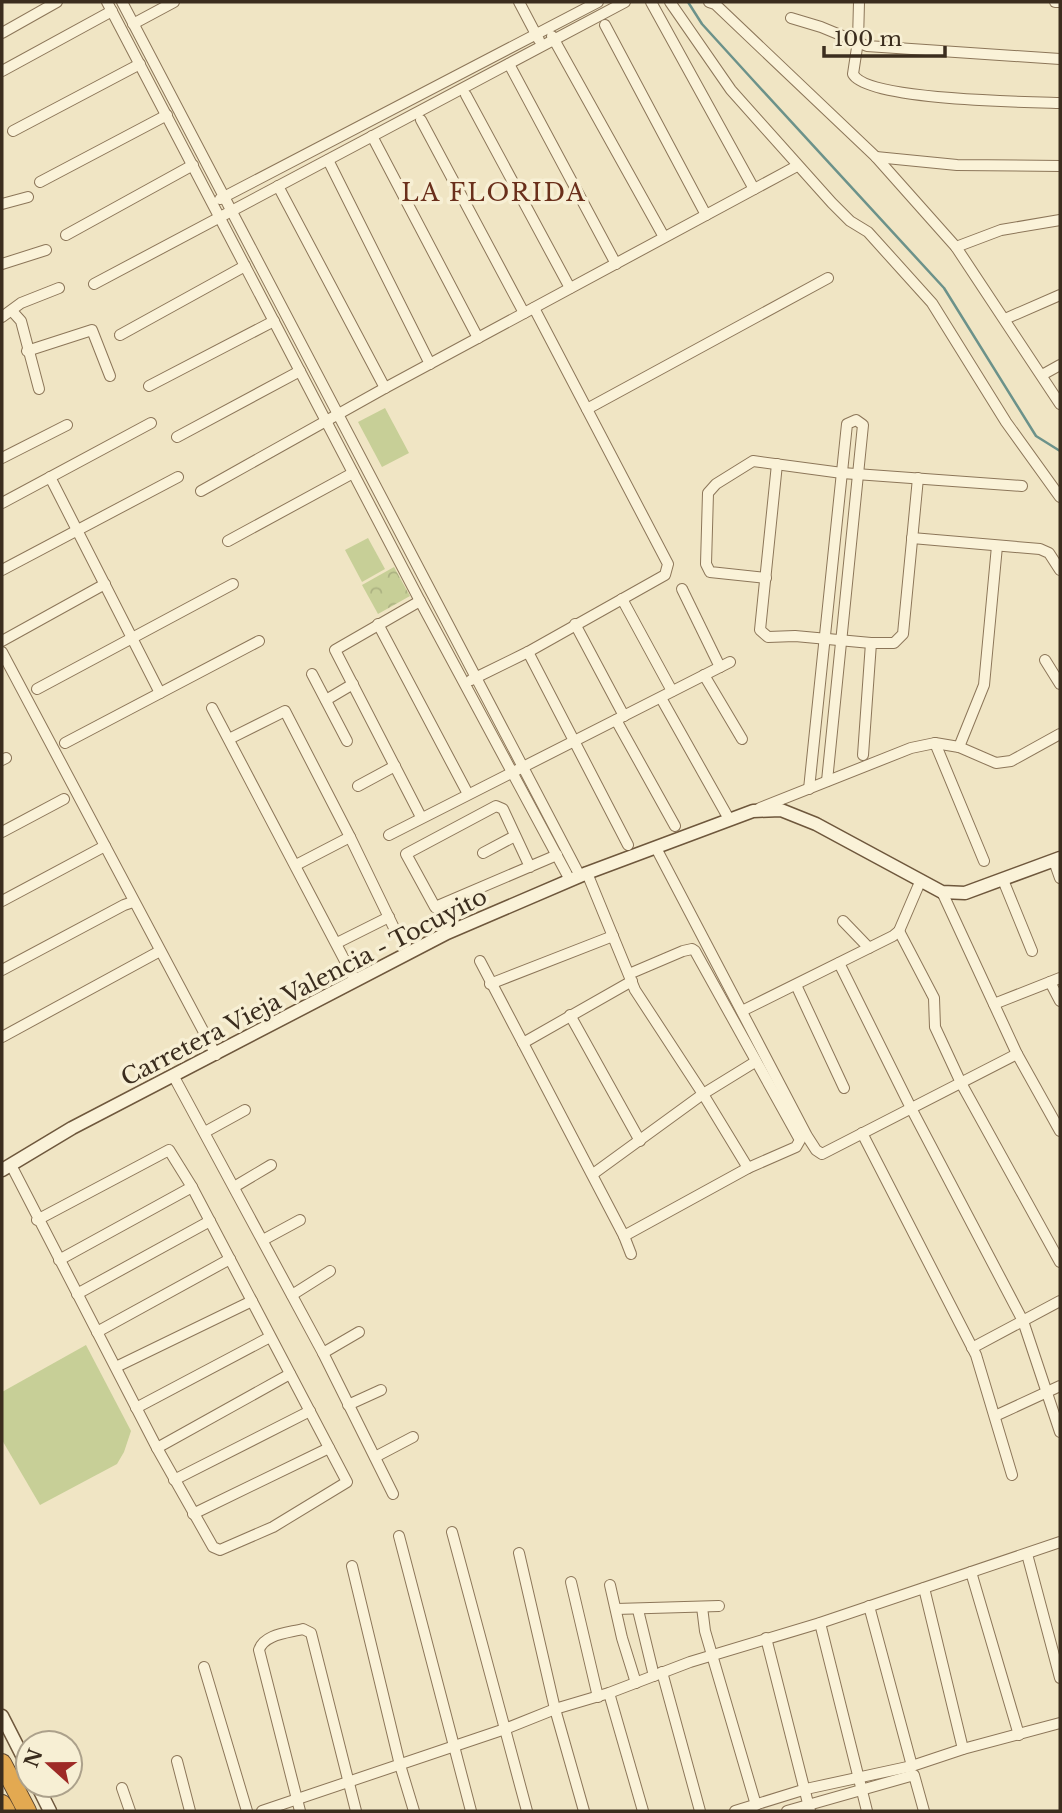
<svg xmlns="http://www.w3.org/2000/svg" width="1062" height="1813" font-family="'Libre Baskerville',serif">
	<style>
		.park { fill: url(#park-crowns) }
		.pitch { fill: #c7cf97 }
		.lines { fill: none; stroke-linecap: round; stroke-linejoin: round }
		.stream { stroke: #6c928a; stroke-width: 2.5 }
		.street-casing { stroke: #8c7659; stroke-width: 12 }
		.secondary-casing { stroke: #6e573c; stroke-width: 15 }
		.highway-casing { stroke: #5a442e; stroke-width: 20 }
		.street { stroke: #faf2d8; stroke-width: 10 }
		.secondary { stroke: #faf2d8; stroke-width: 12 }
		.highway { stroke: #e3a951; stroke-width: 18 }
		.labels { text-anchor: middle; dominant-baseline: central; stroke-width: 7; stroke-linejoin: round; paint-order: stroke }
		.street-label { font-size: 23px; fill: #3b2d1e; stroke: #f7efd4 }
		.neighbourhood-label { font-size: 24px; letter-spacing: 2px; fill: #6a2f1b; stroke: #f7efd4 }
	</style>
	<defs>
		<pattern id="park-crowns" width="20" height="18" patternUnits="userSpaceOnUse" patternTransform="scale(1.75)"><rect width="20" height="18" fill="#c7cf97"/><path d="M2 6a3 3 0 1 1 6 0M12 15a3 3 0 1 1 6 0" fill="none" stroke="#acb282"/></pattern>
	</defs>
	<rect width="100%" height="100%" fill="#f0e5c4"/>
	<path class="park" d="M394,567L410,596L378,614L362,585Z"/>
	<g class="pitch">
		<path d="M385,408L409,453L382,467L358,422Z"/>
		<path d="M368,538L385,569L362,582L345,550Z"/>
		<path d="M86,1345L131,1431L124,1452L117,1464L40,1505L2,1440V1392Z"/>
	</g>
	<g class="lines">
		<path class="stream" d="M688,2L702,24L752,79L944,288L1036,436L1060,451"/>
		<g class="street-casing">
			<g id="street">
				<path d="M107,2L420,601L570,880"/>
				<path d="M122,2L580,876"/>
				<path d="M519,2L539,40"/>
				<path d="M651,2L754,189"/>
				<path d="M670,2L731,90L832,203L850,221L868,232L932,303L1006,422L1060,497"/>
				<path d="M709,2L715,4L876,157L956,247L1060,404"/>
				<path d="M859,2L858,41L853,74C866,100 1027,102 1060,103"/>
				<path d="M1055,2H1060"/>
				<path d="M791,18L821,27L867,46L1060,59"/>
				<path d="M133,24L174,2"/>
				<path d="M605,25L706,215"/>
				<path d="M2,33L57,2"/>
				<path d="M552,36L664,237"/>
				<path d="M509,64L616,264"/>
				<path d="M2,71L112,11"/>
				<path d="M466,95L570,288"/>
				<path d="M421,120L524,313"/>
				<path d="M13,131L140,64"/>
				<path d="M372,136L478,338"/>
				<path d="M876,157L957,165L1060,166"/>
				<path d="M328,160L430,364"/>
				<path d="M40,182L167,115"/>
				<path d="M278,186L385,388"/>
				<path d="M220,199L598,2"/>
				<path d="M2,204L28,197"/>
				<path d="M66,235L193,165"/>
				<path d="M956,247L1001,230L1060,220"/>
				<path d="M2,264L46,250"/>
				<path d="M94,284L625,2"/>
				<path d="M12,311L21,321L39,389"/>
				<path d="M2,317L21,303L59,288"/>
				<path d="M1005,319L1060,295"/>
				<path d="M120,335L245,266"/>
				<path d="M27,351L92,330L110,376"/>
				<path d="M1042,375L1060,365"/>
				<path d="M149,386L274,321"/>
				<path d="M587,409L828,278"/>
				<path d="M177,437L300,371"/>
				<path d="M2,458L67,425"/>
				<path d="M777,464L760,630L768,637L795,636L871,643H894L903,634L918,478"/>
				<path d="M50,477L160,693"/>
				<path d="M201,491L385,388L797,166"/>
				<path d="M2,503L151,423"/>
				<path d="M912,538L1040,549L1049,553L1060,570"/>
				<path d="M228,541L353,473"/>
				<path d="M2,570L178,477"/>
				<path d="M766,578L710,572L706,564L708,493L716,484L753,461L842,473L1022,486"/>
				<path d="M682,589L720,667"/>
				<path d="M622,599L672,691"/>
				<path d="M420,601L335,650L421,817"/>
				<path d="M378,624L468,794"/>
				<path d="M575,624L624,716"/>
				<path d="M2,641L105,584"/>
				<path d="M2,652L216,1055"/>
				<path d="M528,652L628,845"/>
				<path d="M1045,660L1060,684"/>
				<path d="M312,674L347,741"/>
				<path d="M704,675L742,739"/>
				<path d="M471,680L528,652L665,575L668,564L534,308"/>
				<path d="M37,689L233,584"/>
				<path d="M661,698L729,819"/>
				<path d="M326,700L353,684"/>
				<path d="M212,708L355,980"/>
				<path d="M616,720L675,826"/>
				<path d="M229,739L285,711L350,837L394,928"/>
				<path d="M65,743L259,641"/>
				<path d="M935,743L984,861"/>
				<path d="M959,747L984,685L997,546"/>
				<path d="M863,755L871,643"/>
				<path d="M2,760L6,758"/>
				<path d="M358,786L395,766"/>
				<path d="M809,789L847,424L856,420L863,425L827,781"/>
				<path d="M760,808L911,748L935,743L959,747L996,763L1011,761L1060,734"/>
				<path d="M2,832L64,799"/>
				<path d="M389,835L730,662"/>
				<path d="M656,848L807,1136L816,1150L822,1154L1017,1054"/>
				<path d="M483,853L515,836"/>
				<path d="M1054,861L1060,878"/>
				<path d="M296,865L350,837"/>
				<path d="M530,867L503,809L496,806L406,854L435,907L557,855"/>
				<path d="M587,873L635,990L703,1094L748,1168"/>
				<path d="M1003,880L1032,951"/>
				<path d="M942,892L1017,1054L1060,1131"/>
				<path d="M2,901L105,846"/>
				<path d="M843,921L869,948"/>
				<path d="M899,931L934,998L935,1027L961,1083L1060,1262"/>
				<path d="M337,943L389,917"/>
				<path d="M480,961L523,1043"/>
				<path d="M839,963L911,1108L1023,1321L1060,1432"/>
				<path d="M2,970L124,905L133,902"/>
				<path d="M629,974L683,951L692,949L695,951L800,1140L796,1147L748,1168L624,1236L523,1043L632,981"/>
				<path d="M1050,982L1060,1001"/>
				<path d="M490,984L613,936"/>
				<path d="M796,985L844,1088"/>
				<path d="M994,1004L1060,978"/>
				<path d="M742,1011L893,936L899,931L920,882"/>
				<path d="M570,1015L640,1141"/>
				<path d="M2,1037L160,951"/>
				<path d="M174,1077L323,1353L393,1494"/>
				<path d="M205,1132L245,1110"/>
				<path d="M862,1133L976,1355L1012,1475"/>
				<path d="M11,1165L157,1448L213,1547L220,1550L273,1527L347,1482L192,1187L169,1150L37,1220"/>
				<path d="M593,1174L703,1094L755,1062"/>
				<path d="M234,1187L271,1165"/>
				<path d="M624,1236L631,1254"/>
				<path d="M263,1240L300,1220"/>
				<path d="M59,1260L192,1187"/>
				<path d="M77,1294L210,1221"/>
				<path d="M292,1295L330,1271"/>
				<path d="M97,1332L230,1259"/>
				<path d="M972,1348L1060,1301"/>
				<path d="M323,1353L359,1332"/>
				<path d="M116,1367L252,1301"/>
				<path d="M348,1405L381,1390"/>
				<path d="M136,1408L270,1337"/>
				<path d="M995,1416L1060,1386"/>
				<path d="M157,1448L290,1374"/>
				<path d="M375,1457L413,1437"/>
				<path d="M174,1480L310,1411"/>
				<path d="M193,1514L329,1448"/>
				<path d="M452,1532L527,1811"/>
				<path d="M399,1536L471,1811"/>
				<path d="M519,1553L555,1709L584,1811"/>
				<path d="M1027,1554L1060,1678"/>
				<path d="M352,1566L400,1765L414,1811"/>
				<path d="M971,1572L1019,1735"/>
				<path d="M571,1582L598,1697"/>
				<path d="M610,1585L622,1638L636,1683"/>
				<path d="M924,1588L963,1749"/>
				<path d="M869,1606L912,1766"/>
				<path d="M702,1607L705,1631L756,1805"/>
				<path d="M616,1609L719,1606"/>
				<path d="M638,1610L654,1676"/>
				<path d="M820,1623L867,1811"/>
				<path d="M766,1638L810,1811"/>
				<path d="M204,1667L247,1811"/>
				<path d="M662,1672L700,1811"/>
				<path d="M609,1693L643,1811"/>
				<path d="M177,1761L190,1811"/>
				<path d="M122,1788L130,1811"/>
				<path d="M262,1811L505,1729L555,1709L609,1693L690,1662L820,1623L1060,1542"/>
				<path d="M300,1811L259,1650C264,1634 288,1633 303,1629L311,1633L356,1811"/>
				<path d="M735,1811L806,1789L912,1766L963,1749L1060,1723"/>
				<path d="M787,1811L914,1775L924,1811"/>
			</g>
		</g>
		<g class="secondary-casing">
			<g id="secondary">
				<path d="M2,1170L72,1128L447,933L587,873L753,811L781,810L816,824L942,892L965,893L1060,858"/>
				<path d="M2,1716L28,1767"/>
				<path d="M37,1785L50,1811"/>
			</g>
		</g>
		<g class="highway-casing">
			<g id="highway">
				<path d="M2,1763L27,1811"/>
				<path d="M2,1804L6,1811"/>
			</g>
		</g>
		<use href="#street" class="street"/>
		<use href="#secondary" class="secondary"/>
		<use href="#highway" class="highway"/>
	</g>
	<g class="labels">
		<g class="street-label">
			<text transform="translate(304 987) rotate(-27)">Carretera Vieja Valencia - Tocuyito</text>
		</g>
		<g class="neighbourhood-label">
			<text x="494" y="192">LA FLORIDA</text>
		</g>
	</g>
	<rect width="1062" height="1813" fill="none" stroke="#3b2d1e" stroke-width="7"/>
	<g transform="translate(49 1764) rotate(291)"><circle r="33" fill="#f7efd4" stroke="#aca18b" stroke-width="2"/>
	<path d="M0-5L12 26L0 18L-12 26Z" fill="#9e2a26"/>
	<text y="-10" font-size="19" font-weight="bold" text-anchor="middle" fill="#3b2d1e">N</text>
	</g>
	<path d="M824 46v10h121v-10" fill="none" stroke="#3b2d1e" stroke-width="3.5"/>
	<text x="834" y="46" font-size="21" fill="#3b2d1e" stroke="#f7efd4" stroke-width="5" paint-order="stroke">100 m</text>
</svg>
